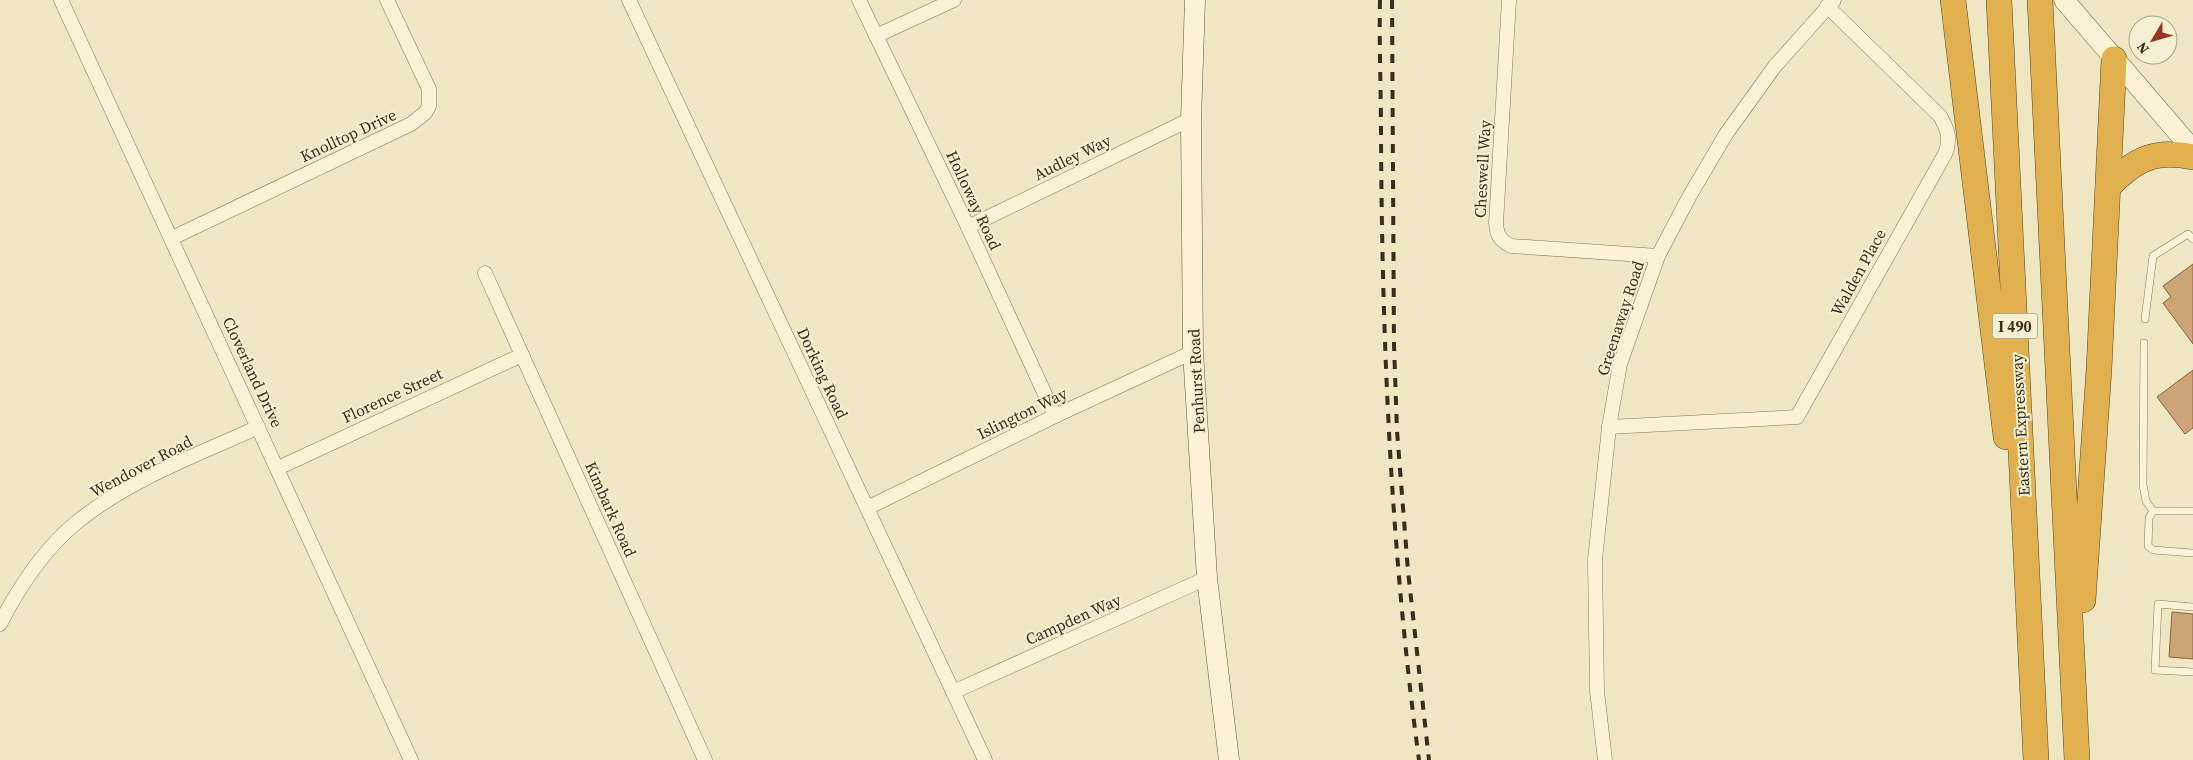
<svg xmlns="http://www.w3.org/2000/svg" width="2193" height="760" font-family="'Source Serif 4',serif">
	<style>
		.building { fill: #cea477; stroke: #89643e }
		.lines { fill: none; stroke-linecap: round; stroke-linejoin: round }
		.lane-casing { stroke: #897858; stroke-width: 8 }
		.street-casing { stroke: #897858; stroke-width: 15 }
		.secondary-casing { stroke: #6b593c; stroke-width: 21 }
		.highway-casing { stroke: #57452d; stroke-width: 26 }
		.lane { stroke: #faf3d5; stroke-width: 7 }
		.street { stroke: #faf3d5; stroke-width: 14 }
		.secondary { stroke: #faf3d5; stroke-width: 20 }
		.highway { stroke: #e1b150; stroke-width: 25 }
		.rail { stroke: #392d1d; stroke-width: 4; stroke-dasharray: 9 9; stroke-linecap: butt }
		.labels { text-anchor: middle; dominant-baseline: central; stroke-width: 4; stroke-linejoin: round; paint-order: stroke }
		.shield { fill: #f6f0d2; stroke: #726853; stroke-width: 1 }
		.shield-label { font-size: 15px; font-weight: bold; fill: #392d1d }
		.street-label { font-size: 16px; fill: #392d1d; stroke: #f6f0d2 }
	</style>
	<rect width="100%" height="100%" fill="#efe6c2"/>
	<g class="building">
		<path d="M2193,264V344L2163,303L2171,297L2163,286Z"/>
		<path d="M2193,370V428L2185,434L2157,397Z"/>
		<path d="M2172,612L2193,614V659L2169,657Z"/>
	</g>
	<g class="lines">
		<g class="lane-casing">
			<g id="lane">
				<path d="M2145,319L2153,256L2188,234L2193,239"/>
				<path d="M2144,343L2143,485L2146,501L2153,511"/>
				<path d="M2193,511H2153L2149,518L2148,546L2153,550L2193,553"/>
				<path d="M2193,607L2158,604L2155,670L2193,672"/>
			</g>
		</g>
		<g class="street-casing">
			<g id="street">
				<path d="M61,0L411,760"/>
				<path d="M629,0L985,760"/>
				<path d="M859,0L968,227L1055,416"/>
				<path d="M1509,0L1496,223C1497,236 1500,240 1511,246L1658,256"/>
				<path d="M876,36L954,0"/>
				<path d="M968,227L1191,119"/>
				<path d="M172,238L411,124L425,113L429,106V89L387,0"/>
				<path d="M485,273L705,760"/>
				<path d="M1609,427L1797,417L1945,154C1951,139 1948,130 1940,116L1827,6"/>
				<path d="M278,468L522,355"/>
				<path d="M867,508L1055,416L1193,352"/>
				<path d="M0,624C20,585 44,549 77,522C130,479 198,455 258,427"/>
				<path d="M953,692L1207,578"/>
				<path d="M1605,760L1597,691L1595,560L1609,427L1620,364L1658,256L1689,197L1726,134L1775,66L1834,0"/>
			</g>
		</g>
		<g class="secondary-casing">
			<g id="secondary">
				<path d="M1195,0L1191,119L1193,352L1207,578L1229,760"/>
				<path d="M2064,0L2193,150"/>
			</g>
		</g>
		<g class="highway-casing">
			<g id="highway">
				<path d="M1953,0L2006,437"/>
				<path d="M1999,0L2036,760"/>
				<path d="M2040,0L2077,760"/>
				<path d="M2108,187C2135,159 2155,149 2193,157"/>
				<path d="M2083,600L2099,369L2114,59"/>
			</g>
		</g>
		<use href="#lane" class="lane"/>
		<use href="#street" class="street"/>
		<use href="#secondary" class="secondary"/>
		<use href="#highway" class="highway"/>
		<g class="rail">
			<path d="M1380,0C1379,45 1381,89 1381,134C1382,344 1391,552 1419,760"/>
			<path d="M1392,0L1394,345L1397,431L1408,571L1429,760"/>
		</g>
	</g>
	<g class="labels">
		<rect class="shield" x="1992.5" y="313.5" width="45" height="25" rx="4"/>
		<g class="shield-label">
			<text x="2015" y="326">I 490</text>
		</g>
		<g class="street-label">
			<text transform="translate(348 135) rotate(-25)">Knolltop Drive</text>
			<text transform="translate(1072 157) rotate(-26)">Audley Way</text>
			<text transform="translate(1482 169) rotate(-87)">Cheswell Way</text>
			<text transform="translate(974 200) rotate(65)">Holloway Road</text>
			<text transform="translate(1858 272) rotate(-61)">Walden Place</text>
			<text transform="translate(1620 318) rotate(-72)">Greenaway Road</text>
			<text transform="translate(253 372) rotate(65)">Cloverland Drive</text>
			<text transform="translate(823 373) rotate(65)">Dorking Road</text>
			<text transform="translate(1196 381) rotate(-93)">Penhurst Road</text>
			<text transform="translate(392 395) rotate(-25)">Florence Street</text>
			<text transform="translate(1022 413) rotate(-26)">Islington Way</text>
			<text transform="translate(2020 425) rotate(-93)">Eastern Expressway</text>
			<text transform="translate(141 466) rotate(-28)">Wendover Road</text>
			<text transform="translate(611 509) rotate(66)">Kimbark Road</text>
			<text transform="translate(1073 619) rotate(-24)">Campden Way</text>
		</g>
	</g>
	<g transform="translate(2153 40) rotate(232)"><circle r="24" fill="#f6f0d2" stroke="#aaa28a"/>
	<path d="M0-4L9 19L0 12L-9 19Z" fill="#9a3227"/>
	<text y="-8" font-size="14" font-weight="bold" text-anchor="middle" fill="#392d1d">N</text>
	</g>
</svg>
